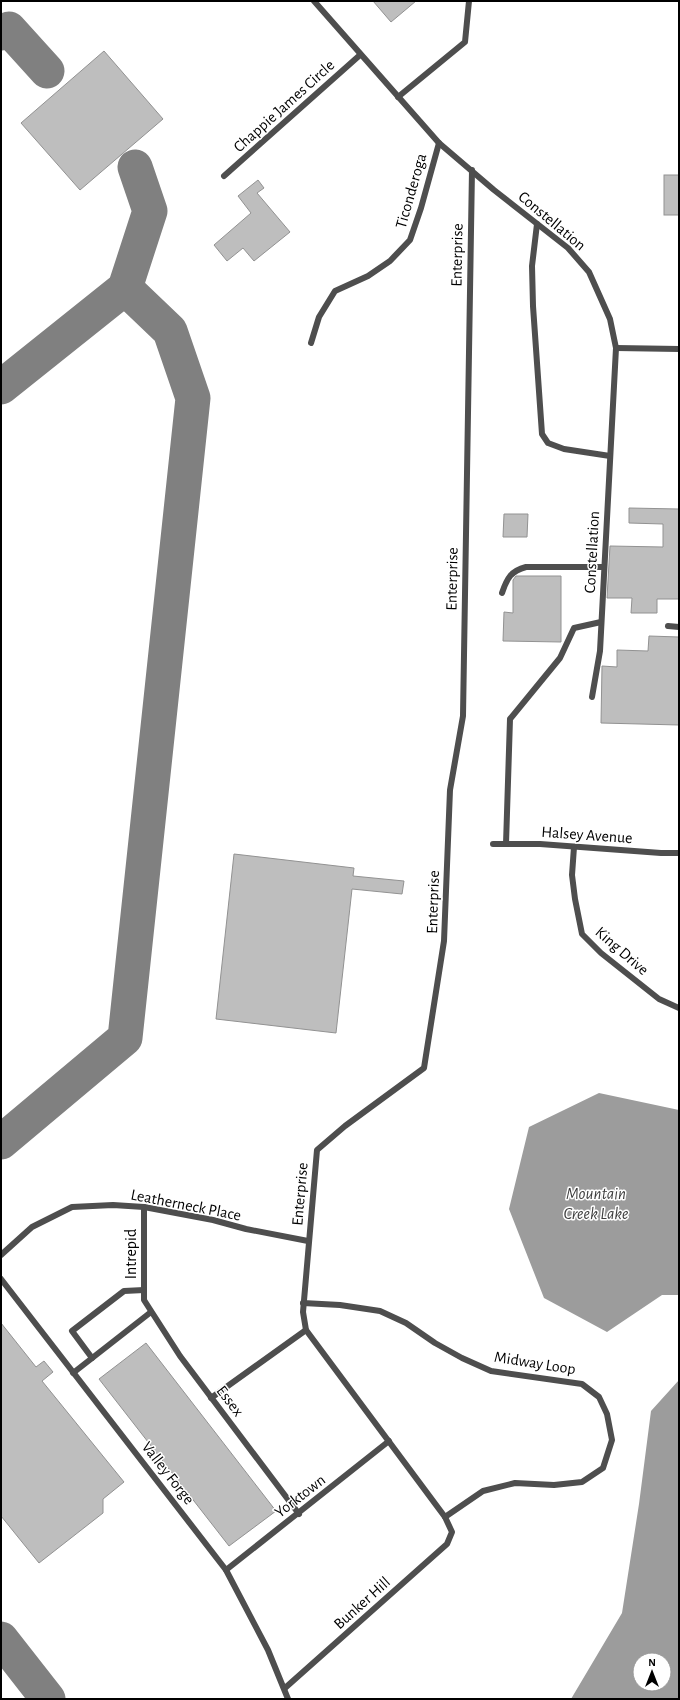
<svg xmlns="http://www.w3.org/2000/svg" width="680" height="1700" font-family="'Alegreya Sans',sans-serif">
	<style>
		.water { fill: #9c9c9c; fill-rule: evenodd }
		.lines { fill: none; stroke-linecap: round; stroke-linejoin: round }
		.taxiway { stroke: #808080; stroke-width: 35 }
		.building { fill: #bebebe; stroke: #929292 }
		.service { stroke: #4e4e4e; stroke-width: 6 }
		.labels { text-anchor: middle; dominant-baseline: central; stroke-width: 3; stroke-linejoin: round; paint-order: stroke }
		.street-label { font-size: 16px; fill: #000; stroke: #fff }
		.water-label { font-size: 17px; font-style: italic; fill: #3d3d3d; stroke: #fff }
	</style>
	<rect width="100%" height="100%" fill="#fff"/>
	<g class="water">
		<path d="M599,1093L679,1110V1295H662L607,1332L544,1298L509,1209L529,1127Z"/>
		<path d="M679,1380V1699H571L622,1613L639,1504L651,1411ZM640,1660H664V1684H640Z"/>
	</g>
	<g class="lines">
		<g class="taxiway">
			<path d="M1,33L9,29L47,71"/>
			<path d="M1,387L125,288L150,211L135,167"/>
			<path d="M1,1142L125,1038L193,398L170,331L125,288"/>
			<path d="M1,1639L48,1699"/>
		</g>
	</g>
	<g class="building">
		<path d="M373,1H416L391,22Z"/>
		<path d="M104,51L163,119L80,190L21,123Z"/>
		<rect x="664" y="175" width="15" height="40"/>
		<path d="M258,180L264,188L257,193L290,232L254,261L243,248L227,261L214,245L251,213L238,196Z"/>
		<path d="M629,508L679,509V599H657V613H631L632,598H607L610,546L663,547V524L629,523Z"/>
		<path d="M504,514H528L527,537H503Z"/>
		<path d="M516,576H561V642L503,641L504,612L513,613V580Z"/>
		<path d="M649,636L679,637V725L601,723L602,666L617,667V650L648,651Z"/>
		<path d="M234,854L354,868L353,876L404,881L402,894L352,889L336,1033L216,1019Z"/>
		<path d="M1,1323L36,1367L44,1361L53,1372L42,1381L124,1482L103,1499V1513L39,1563L1,1516Z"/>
		<path d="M146,1343L276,1511L229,1546L99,1379Z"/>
	</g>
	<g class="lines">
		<g class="service">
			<path d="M314,1L439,143L494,190L568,248L589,272L610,319L616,348L600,651L592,697"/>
			<path d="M398,97L465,42L469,1"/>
			<path d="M224,176L360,55"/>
			<path d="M537,224L532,266L533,306L542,434L548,443L564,449L610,456"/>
			<path d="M311,343L319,317L335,291L368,276L390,261L410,240L421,208L439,143"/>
			<path d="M616,348L679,349"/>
			<path d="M502,593C507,578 511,571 526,567H604"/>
			<path d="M668,626L679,627"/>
			<path d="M493,844H540L661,853H679"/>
			<path d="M506,844L510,719L560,658L574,628L601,622"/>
			<path d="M574,847L572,875L575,899L582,934L601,953L659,999L679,1008"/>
			<path d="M144,1207V1300L180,1356L299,1514"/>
			<path d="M1,1255L32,1227L72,1207L113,1205L144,1207L213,1220L246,1229L308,1241"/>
			<path d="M1,1279L226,1570L268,1650L288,1699"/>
			<path d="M303,1303L340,1305L380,1311L406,1323L435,1343L462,1358L491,1371L582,1384L599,1397L607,1414L612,1440L603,1468L582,1482L554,1485L515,1483L483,1491L445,1517"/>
			<path d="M92,1358L72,1331L124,1291L144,1290"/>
			<path d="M73,1373L151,1312"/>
			<path d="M211,1398L306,1330"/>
			<path d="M226,1570L389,1441"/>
			<path d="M285,1688L447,1544L452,1532L445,1517L306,1330L303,1312L317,1150L345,1126L424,1068L444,941L450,790L463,716L472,170"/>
		</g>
	</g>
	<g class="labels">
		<g class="street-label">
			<text transform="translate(284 106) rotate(-42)">Chappie James Circle</text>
			<text transform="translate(411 191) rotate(-74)">Ticonderoga</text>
			<text transform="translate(552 221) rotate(40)">Constellation</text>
			<text transform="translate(457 255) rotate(-89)">Enterprise</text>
			<text transform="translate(592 552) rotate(-87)">Constellation</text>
			<text transform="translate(452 579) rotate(-89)">Enterprise</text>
			<text transform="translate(587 835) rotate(4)">Halsey Avenue</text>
			<text transform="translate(433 902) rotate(-88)">Enterprise</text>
			<text transform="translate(622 951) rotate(41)">King Drive</text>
			<text transform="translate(300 1194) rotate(-85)">Enterprise</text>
			<text transform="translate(186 1205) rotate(11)">Leatherneck Place</text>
			<text transform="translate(131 1254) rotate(-90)">Intrepid</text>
			<text transform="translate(535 1363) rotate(9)">Midway Loop</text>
			<text transform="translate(230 1401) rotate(53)">Essex</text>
			<text transform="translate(168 1473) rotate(52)">Valley Forge</text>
			<text transform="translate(300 1496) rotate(-38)">Yorktown</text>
			<text transform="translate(362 1603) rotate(-42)">Bunker Hill</text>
		</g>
		<g class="water-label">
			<text x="596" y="1193">Mountain<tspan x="596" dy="20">Creek Lake</tspan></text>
		</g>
	</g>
	<rect width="680" height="1700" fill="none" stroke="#000000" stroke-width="4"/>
	<g transform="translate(652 1672)"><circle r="19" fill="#ffffff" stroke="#999999"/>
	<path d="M0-3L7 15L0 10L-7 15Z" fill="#000000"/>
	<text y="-6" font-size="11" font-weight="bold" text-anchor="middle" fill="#000000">N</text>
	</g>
</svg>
